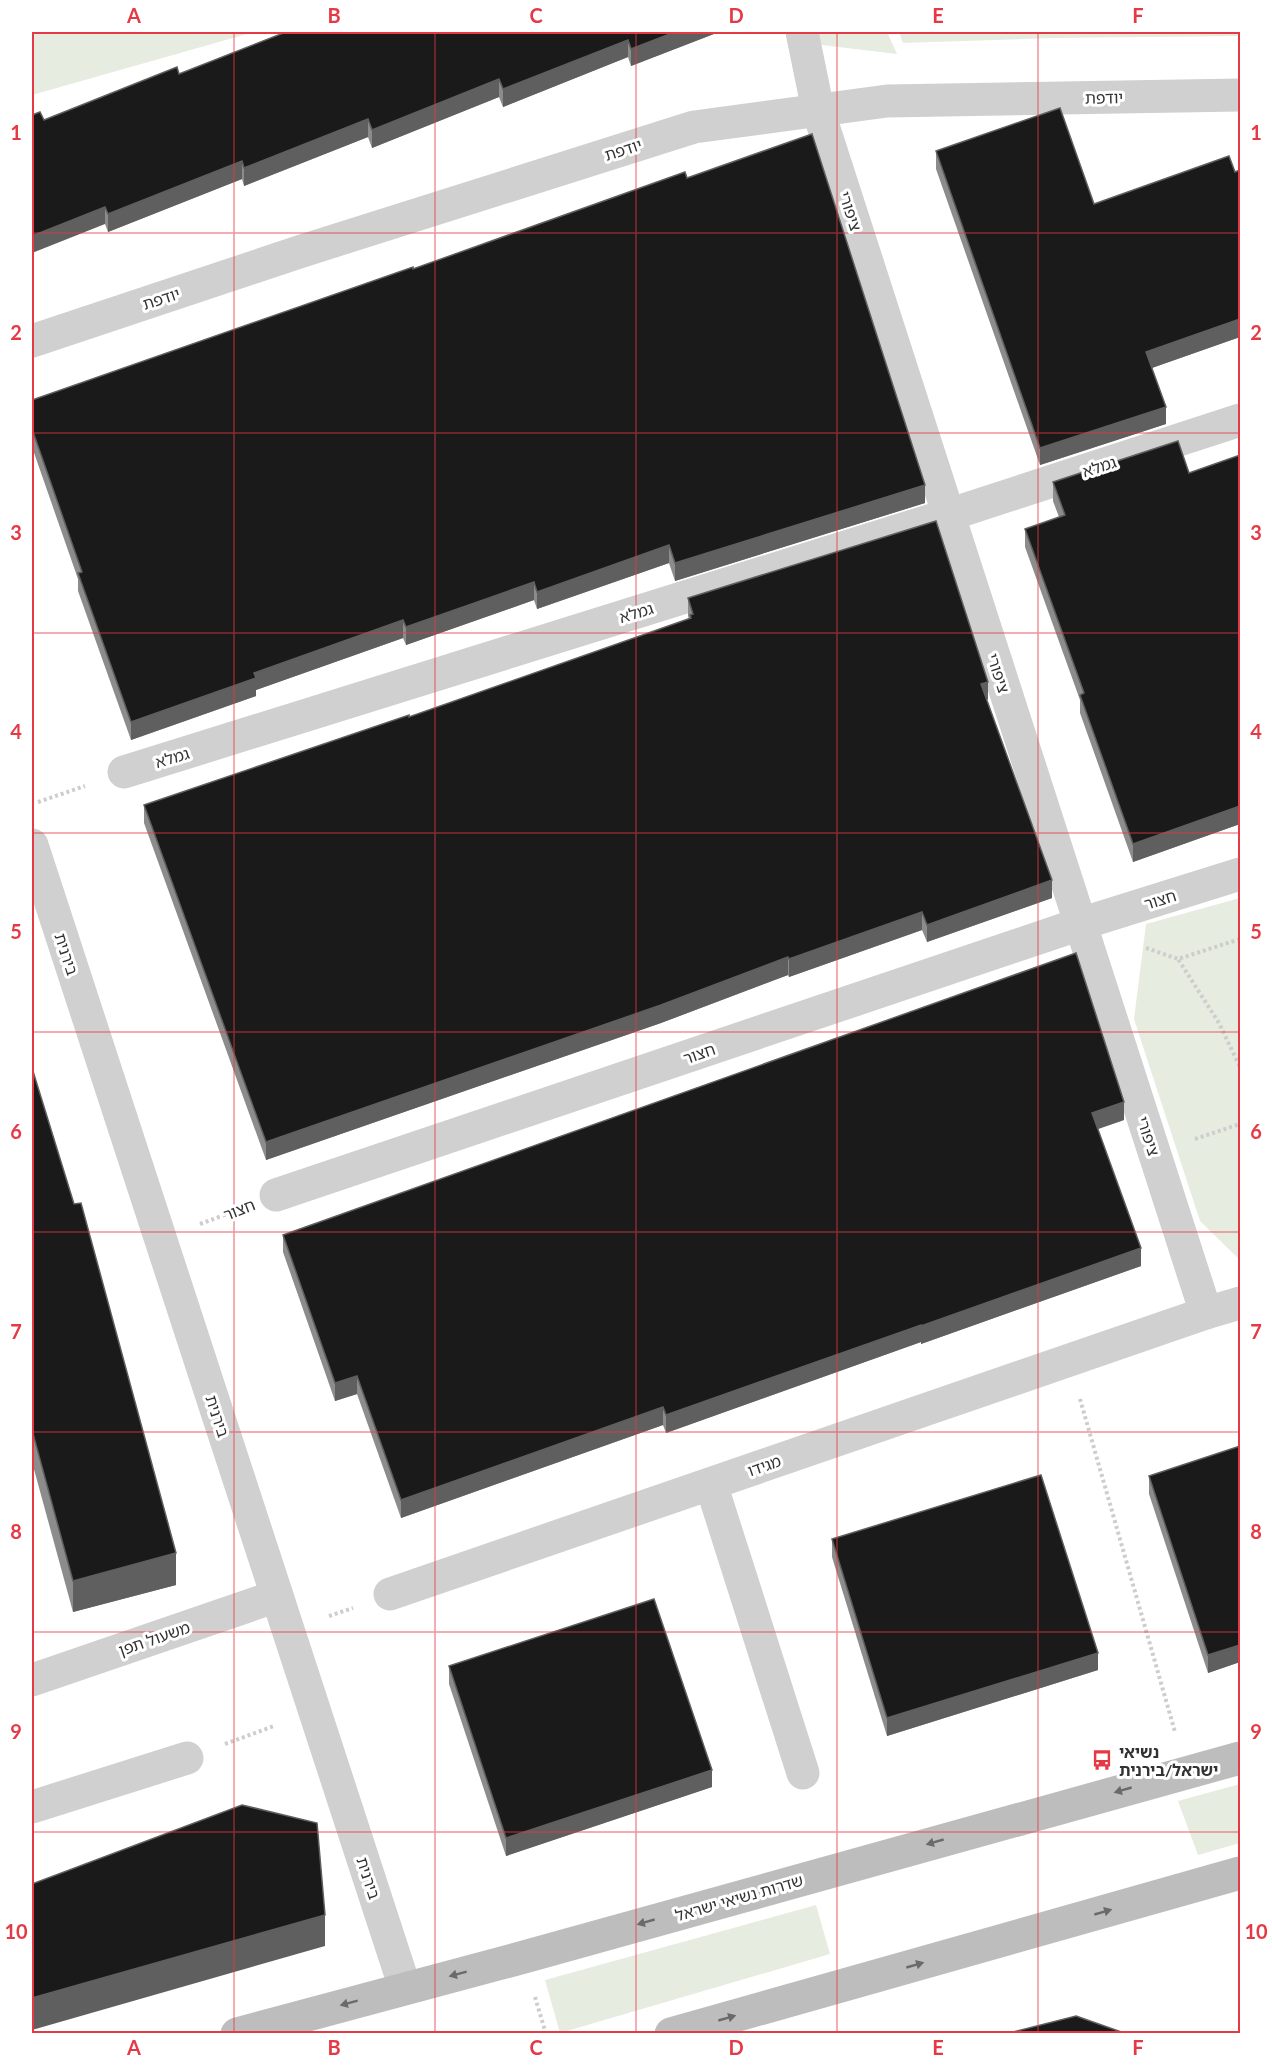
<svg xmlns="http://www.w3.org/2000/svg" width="1272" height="2065" font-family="Lato,'Noto Sans Hebrew',sans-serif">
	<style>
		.green { fill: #e6ecdf }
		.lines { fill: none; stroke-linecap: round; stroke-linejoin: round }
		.path { stroke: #cdcdcd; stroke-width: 4; stroke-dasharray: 3 3; stroke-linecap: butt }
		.minor { stroke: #d0d0d0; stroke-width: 33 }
		.secondary { stroke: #bdbdbd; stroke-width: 33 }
		.wall { fill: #8c8c8c }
		.shaded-wall { fill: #5f5f5f }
		.building { fill: #1a1a1a; stroke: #5f5f5f; stroke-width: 1.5 }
		.oneway { fill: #6a6a6a }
		.grid { fill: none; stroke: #e63946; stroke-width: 1.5; stroke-opacity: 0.55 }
		.labels { text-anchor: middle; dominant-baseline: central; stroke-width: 6; stroke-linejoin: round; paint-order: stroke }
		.street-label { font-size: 16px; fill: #333; stroke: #fff }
		.poi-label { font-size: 16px; font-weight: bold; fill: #333; stroke: #fff; text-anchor: start }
		.neatline { fill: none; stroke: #e63946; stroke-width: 2 }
		.grid-label { font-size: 20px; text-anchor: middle; font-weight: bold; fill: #e63946 }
	</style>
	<rect width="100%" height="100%" fill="#fff"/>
	<g class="green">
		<path d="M32,32H254L32,95Z"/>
		<path d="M785,32H887L897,54L788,41Z"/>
		<path d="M899,32H1240V36L1052,38L903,43Z"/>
		<path d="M1240,898V1260L1200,1221L1134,1019L1146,924Z"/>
		<path d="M1240,1784V1843L1198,1855L1178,1801Z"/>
		<path d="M816,1905L830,1954L560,2033L545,1980Z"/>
	</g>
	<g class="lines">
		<g class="path">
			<path d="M38,802L85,786"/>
			<path d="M1240,939L1178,959L1219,1023L1240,1067"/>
			<path d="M1146,948L1178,959"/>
			<path d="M1195,1139L1240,1124"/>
			<path d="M200,1224L238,1210"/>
			<path d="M1080,1399L1175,1732"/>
			<path d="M329,1616L353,1608"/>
			<path d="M225,1744L274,1726"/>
			<path d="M535,1997L546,2034"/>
		</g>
		<g class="minor">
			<path d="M802,32L818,110L1206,1313"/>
			<path d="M32,341L299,252L694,127L887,101L1240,95"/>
			<path d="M124,772L948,515L1240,420"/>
			<path d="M32,845L405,1988"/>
			<path d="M276,1195L1080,924L1240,874"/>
			<path d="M711,1484L803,1773"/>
			<path d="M390,1594L1206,1313L1240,1303"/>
			<path d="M32,1680L277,1596"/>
			<path d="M32,1807L187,1758"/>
		</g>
		<g class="secondary">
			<path d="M237,2034L524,1957L1240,1758"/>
			<path d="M671,2034L1240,1873"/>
		</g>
	</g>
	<g class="wall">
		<path d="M719,32L631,66L628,57L503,107L499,97L372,148L368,137L244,186L242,179L108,232L105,224L44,120L179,74Z"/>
		<path d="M936,151L1094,204L1240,170V337L1152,368L1166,424L1040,465L936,169Z"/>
		<path d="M687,178L925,503L675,581L669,563L537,609L534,600L406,645L403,638L256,690V696L131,740L78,591V579L32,447V400L413,269Z"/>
		<path d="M1240,455V824L1133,862L1080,713V700L1025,547V529L1059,517L1053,501V482L1189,473Z"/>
		<path d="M688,598L988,699L987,700L1052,898L927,942L922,930L789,977L788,975L661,1023L266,1160L144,823V805L409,717L689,619L688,616Z"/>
		<path d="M32,1068L176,1585L73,1612L32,1462Z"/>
		<path d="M1124,1120L1098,1129L1141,1266L921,1344V1342L666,1433L663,1425L401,1518L357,1394L335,1401L283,1252V1235Z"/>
		<path d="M1240,1446V1662L1208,1673L1149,1494V1476Z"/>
		<path d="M832,1539L1098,1670L887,1736L832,1557Z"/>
		<path d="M449,1666L712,1787L506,1856L449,1684Z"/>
	</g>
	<g class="shaded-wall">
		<path d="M675,32H719L631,66V49Z"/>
		<path d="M628,40V57L503,107V89Z"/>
		<path d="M499,79V97L372,148V130Z"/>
		<path d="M368,119V137L244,186V168Z"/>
		<path d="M242,161V179L108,232V214Z"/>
		<path d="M105,207V224L32,253V236Z"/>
		<path d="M1240,319V337L1146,370V352Z"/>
		<path d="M1166,407V424L1040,465V448Z"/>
		<path d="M925,485V503L675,581V563Z"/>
		<path d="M669,545V563L537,609V592Z"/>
		<path d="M534,582V600L406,645V627Z"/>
		<path d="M403,620V638L256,690V696L131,740V722L254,673Z"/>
		<path d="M988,682V699L981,702V684Z"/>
		<path d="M1240,806V824L1133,862V844Z"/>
		<path d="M1052,880V898L927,942V925Z"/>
		<path d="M922,912V930L789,977V959Z"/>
		<path d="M788,957V975L661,1023L266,1160V1142Z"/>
		<path d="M1124,1102V1120L1092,1131V1113Z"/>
		<path d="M1141,1248V1266L921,1344V1326Z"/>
		<path d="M921,1325V1342L666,1433V1415Z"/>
		<path d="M357,1376V1394L335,1401V1383Z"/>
		<path d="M663,1407V1425L401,1518V1500Z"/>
		<path d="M176,1553V1585L73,1612V1581Z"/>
		<path d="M1240,1645V1662L1208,1673V1655Z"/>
		<path d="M1098,1653V1670L887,1736V1718Z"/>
		<path d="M712,1770V1787L506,1856V1838Z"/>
		<path d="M325,1915V1946L32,2030V1998Z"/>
	</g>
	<g class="building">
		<path d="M286,32H675L631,49L628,40L503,89L499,79L372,130L368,119L244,168L242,161L108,214L105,207L32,236V115L40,112L44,120L177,67L179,74Z"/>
		<path d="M1060,108L1094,204L1229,156L1235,172L1240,170V319L1146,352L1166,407L1040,448L936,151Z"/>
		<path d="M812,134L925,485L675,563L669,545L537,592L534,582L406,627L403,620L254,673L256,678L131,722L78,573L82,572L32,429V400L413,267V269L685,172L687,178Z"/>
		<path d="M1178,441L1189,473L1240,455V806L1133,844L1080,695L1084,693L1025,529L1065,515L1053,482Z"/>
		<path d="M936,521L988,682L981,684L1052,880L927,925L922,912L789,959L788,957L661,1005L266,1142L144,805L409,715V717L691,618L690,615L693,614L688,598Z"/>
		<path d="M1076,953L1124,1102L1092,1113L1141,1248L921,1326V1325L666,1415L663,1407L401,1500L357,1376L335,1383L283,1235Z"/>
		<path d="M32,1068L74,1204L81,1203L176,1553L73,1581L32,1430Z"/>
		<path d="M1240,1446V1645L1208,1655L1149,1476Z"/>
		<path d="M1041,1475L1098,1653L887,1718L832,1539Z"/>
		<path d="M654,1599L712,1770L506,1838L449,1666Z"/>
		<path d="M242,1805L317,1823L325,1915L32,1998V1884Z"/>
		<path d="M1076,2016L1127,2034H1005Z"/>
	</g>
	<defs><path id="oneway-solid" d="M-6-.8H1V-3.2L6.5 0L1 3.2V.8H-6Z" transform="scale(1.5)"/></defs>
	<g class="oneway">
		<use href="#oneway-solid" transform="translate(1123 1790) rotate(164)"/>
		<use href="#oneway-solid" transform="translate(935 1842) rotate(164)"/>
		<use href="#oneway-solid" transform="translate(1103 1912) rotate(-16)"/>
		<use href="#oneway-solid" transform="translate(646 1922) rotate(164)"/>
		<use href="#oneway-solid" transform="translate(915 1965) rotate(-16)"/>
		<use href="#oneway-solid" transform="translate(458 1974) rotate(165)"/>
		<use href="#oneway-solid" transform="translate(349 2003) rotate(165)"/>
		<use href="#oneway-solid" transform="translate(727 2018) rotate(-16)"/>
	</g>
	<path class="grid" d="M234,32V2034M435,32V2034M636,32V2034M837,32V2034M1038,32V2034M32,233H1240M32,433H1240M32,633H1240M32,833H1240M32,1032H1240M32,1232H1240M32,1432H1240M32,1632H1240M32,1832H1240"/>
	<defs>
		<g id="bus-bare" transform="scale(1.62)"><path d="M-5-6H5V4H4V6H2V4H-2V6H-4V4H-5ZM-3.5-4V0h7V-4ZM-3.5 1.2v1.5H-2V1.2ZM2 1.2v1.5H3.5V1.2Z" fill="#e63946" stroke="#fff" stroke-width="2.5" paint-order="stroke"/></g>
	</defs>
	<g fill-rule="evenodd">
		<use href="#bus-bare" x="1102" y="1760"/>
	</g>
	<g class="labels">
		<g class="street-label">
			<text transform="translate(1104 97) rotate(-1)">יודפת</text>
			<text transform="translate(623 149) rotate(-18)">יודפת</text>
			<text transform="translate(851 211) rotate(72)">ציפורי</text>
			<text transform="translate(161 298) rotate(-18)">יודפת</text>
			<text transform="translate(1099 466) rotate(-18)">גמלא</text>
			<text transform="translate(636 612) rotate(-17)">גמלא</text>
			<text transform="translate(999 673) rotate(72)">ציפורי</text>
			<text transform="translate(172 757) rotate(-17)">גמלא</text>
			<text transform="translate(1160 899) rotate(-17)">חצור</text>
			<text transform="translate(67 954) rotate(72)">בירנית</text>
			<text transform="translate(699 1053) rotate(-19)">חצור</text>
			<text transform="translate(1149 1136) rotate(72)">ציפורי</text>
			<text transform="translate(239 1209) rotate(-21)">חצור</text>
			<text transform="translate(218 1416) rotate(72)">בירנית</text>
			<text transform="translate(764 1465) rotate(-19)">מגידו</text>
			<text transform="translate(154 1638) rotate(-19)">משעול תפן</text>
			<text transform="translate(369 1878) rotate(72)">בירנית</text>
			<text transform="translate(739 1897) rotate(-16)">שדרות נשיאי ישראל</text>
		</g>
		<g class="poi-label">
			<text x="1119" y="1751">נשיאי<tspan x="1119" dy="18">ישראל/בירנית</tspan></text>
		</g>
	</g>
	<rect width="1272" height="2065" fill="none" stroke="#ffffff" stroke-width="66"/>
	<rect x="33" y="33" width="1206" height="1999" class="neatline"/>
	<g class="grid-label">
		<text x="134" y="23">A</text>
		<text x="334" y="23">B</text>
		<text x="536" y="23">C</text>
		<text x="736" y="23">D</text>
		<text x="938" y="23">E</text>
		<text x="1138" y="23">F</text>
		<text x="16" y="140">1</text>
		<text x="1256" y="140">1</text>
		<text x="16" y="340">2</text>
		<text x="1256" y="340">2</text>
		<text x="16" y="540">3</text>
		<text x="1256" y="540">3</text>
		<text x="16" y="739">4</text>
		<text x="1256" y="739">4</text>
		<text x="16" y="939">5</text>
		<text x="1256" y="939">5</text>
		<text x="16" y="1139">6</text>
		<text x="1256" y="1139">6</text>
		<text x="16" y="1339">7</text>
		<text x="1256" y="1339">7</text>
		<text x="16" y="1539">8</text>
		<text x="1256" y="1539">8</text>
		<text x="16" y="1739">9</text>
		<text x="1256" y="1739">9</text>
		<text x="16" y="1939">10</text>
		<text x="1256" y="1939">10</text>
		<text x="134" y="2055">A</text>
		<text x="334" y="2055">B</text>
		<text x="536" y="2055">C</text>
		<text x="736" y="2055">D</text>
		<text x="938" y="2055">E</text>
		<text x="1138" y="2055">F</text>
	</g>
</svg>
